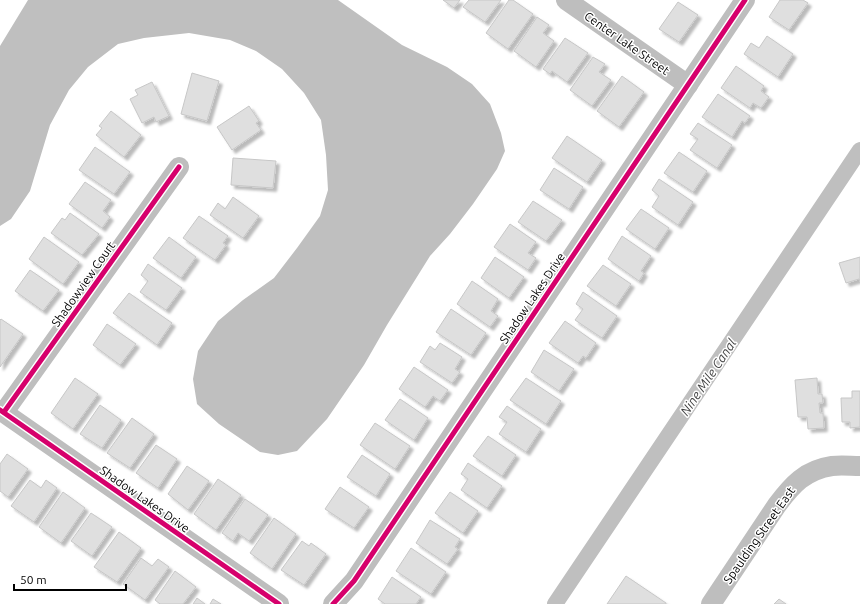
<svg xmlns="http://www.w3.org/2000/svg" width="860" height="604" font-family="Ubuntu,sans-serif">
	<style>
		.water { fill: #bfbfbf }
		.lines { fill: none; stroke-linecap: round; stroke-linejoin: round }
		.canal { stroke: #bfbfbf; stroke-width: 16 }
		.building { fill: #dfdfdf; stroke: #c7c7c7; filter: url(#shadow) }
		.minor { stroke: #bebebe; stroke-width: 20 }
		.cycleway-casing { stroke: #fff; stroke-width: 8 }
		.cycleway { stroke: #d6006c; stroke-width: 5 }
		.labels { text-anchor: middle; dominant-baseline: central; stroke-width: 3; stroke-linejoin: round; paint-order: stroke }
		.street-label { font-size: 12px; fill: #000; stroke: #fff }
		.water-label { font-size: 13px; font-style: italic; fill: #444; stroke: #fff }
	</style>
	<defs>
		<filter id="shadow"><feDropShadow dx="3.5" dy="3.5" stdDeviation="1" flood-color="#0004"/></filter>
	</defs>
	<rect width="100%" height="100%" fill="#fff"/>
	<path class="water" d="M28,0H338L402,45L447,67L472,84L490,104L501,133L505,151L497,169L473,204L450,234L430,256L387,325L364,365L327,419L297,451L278,455L260,452L219,424L197,404L193,379L198,351L218,321L243,300L274,278L297,248L320,216L328,190L326,155L321,120L304,93L282,69L256,51L230,40L189,33L144,38L118,44L88,67L69,90L50,125L30,191L11,219L0,226V46Z"/>
	<g class="lines">
		<path class="canal" d="M555,604L860,150"/>
	</g>
	<g class="building">
		<path d="M443,0H460L454,8Z"/>
		<path d="M469,0H501L485,22L463,7Z"/>
		<path d="M509,0H513L533,14L508,49L486,33Z"/>
		<path d="M780,0H803L808,3L789,30L769,17Z"/>
		<path d="M678,2L698,15L679,42L659,29Z"/>
		<path d="M537,17L549,25L543,33L554,41L536,67L514,51Z"/>
		<path d="M767,36L793,54L778,77L744,54L751,43L759,48Z"/>
		<path d="M565,38L588,53L567,82L552,71L550,74L543,69Z"/>
		<path d="M593,57L605,64L599,72L611,80L592,106L570,90Z"/>
		<path d="M736,66L764,86L761,91L769,97L761,108L753,103L750,108L721,88Z"/>
		<path d="M192,73L219,81L207,121L181,114Z"/>
		<path d="M622,76L644,92L619,127L597,111Z"/>
		<path d="M152,82L169,116L156,122L154,117L142,123L130,99L138,95L135,90Z"/>
		<path d="M718,94L750,116L745,123L742,121L732,137L702,117Z"/>
		<path d="M249,106L259,121L256,123L261,130L232,150L217,127Z"/>
		<path d="M111,111L141,135L124,157L96,135L102,128L99,126Z"/>
		<path d="M698,123L732,145L717,168L690,150L698,139L690,134Z"/>
		<path d="M567,136L602,160L587,182L552,158Z"/>
		<path d="M95,147L130,172L114,194L79,170Z"/>
		<path d="M679,152L707,171L693,192L664,173Z"/>
		<path d="M233,158L276,161L273,188L231,185Z"/>
		<path d="M554,168L583,187L569,209L540,190Z"/>
		<path d="M659,179L693,202L678,225L652,207L659,196L652,190Z"/>
		<path d="M85,182L111,200L103,211L110,217L102,228L69,204Z"/>
		<path d="M233,197L259,216L243,238L210,215L218,203L225,209Z"/>
		<path d="M533,201L562,220L546,241L518,222Z"/>
		<path d="M641,209L669,228L655,249L626,229Z"/>
		<path d="M70,213L99,234L82,255L51,233L62,218L65,220Z"/>
		<path d="M199,216L228,236L223,243L226,245L215,260L183,238Z"/>
		<path d="M510,224L536,242L528,253L536,258L528,270L494,247Z"/>
		<path d="M622,236L651,256L641,271L644,273L639,281L608,259Z"/>
		<path d="M44,237L79,262L63,284L29,259Z"/>
		<path d="M169,237L196,257L181,278L153,258Z"/>
		<path d="M495,257L524,277L509,298L481,278Z"/>
		<path d="M860,257V282L859,279L846,283L839,263Z"/>
		<path d="M148,264L182,288L166,310L140,292L148,281L141,275Z"/>
		<path d="M603,265L631,284L616,306L587,286Z"/>
		<path d="M30,270L59,290L43,311L15,291Z"/>
		<path d="M472,281L498,299L491,311L498,316L490,327L457,304Z"/>
		<path d="M583,292L617,316L602,338L575,320L583,309L576,304Z"/>
		<path d="M129,293L172,323L157,345L113,313Z"/>
		<path d="M451,309L486,333L471,355L436,332Z"/>
		<path d="M1,319L23,334L0,367V320Z"/>
		<path d="M565,321L596,343L586,358L583,356L578,363L549,343Z"/>
		<path d="M107,324L136,344L120,365L93,345Z"/>
		<path d="M440,343L462,357L455,369L460,372L452,383L420,362L430,346L435,350Z"/>
		<path d="M544,350L574,369L559,391L531,372Z"/>
		<path d="M414,367L448,390L440,401L433,396L425,407L399,389Z"/>
		<path d="M75,378L98,394L73,429L51,413Z"/>
		<path d="M526,378L561,401L546,424L510,400Z"/>
		<path d="M817,378L818,394H822L823,403H819L820,413H823L824,428L808,429L807,417H798L795,380Z"/>
		<path d="M852,391H860V427L850,428V422H842L841,398H852Z"/>
		<path d="M400,399L428,418L414,440L385,420Z"/>
		<path d="M100,405L121,420L102,448L80,434Z"/>
		<path d="M507,406L541,429L526,452L499,434L507,422L499,417Z"/>
		<path d="M132,418L154,434L130,468L107,453Z"/>
		<path d="M375,423L410,446L395,469L360,445Z"/>
		<path d="M488,436L516,455L502,476L473,456Z"/>
		<path d="M156,445L177,459L158,488L136,473Z"/>
		<path d="M7,454L28,469L8,497L0,491V464Z"/>
		<path d="M362,455L390,474L376,496L347,477Z"/>
		<path d="M468,463L502,486L487,508L461,490L468,479L461,474Z"/>
		<path d="M187,466L209,481L188,510L168,494Z"/>
		<path d="M218,479L241,495L216,530L194,514Z"/>
		<path d="M30,480L41,488L46,480L57,488L34,522L11,506Z"/>
		<path d="M340,487L369,507L354,528L325,509Z"/>
		<path d="M63,492L85,508L61,543L39,527Z"/>
		<path d="M450,492L478,511L463,533L435,513Z"/>
		<path d="M245,499L268,515L249,541L238,533L233,541L222,533Z"/>
		<path d="M91,513L112,527L92,556L71,541Z"/>
		<path d="M274,518L296,534L272,569L250,553Z"/>
		<path d="M430,520L460,539L455,547L458,549L447,564L416,543Z"/>
		<path d="M119,532L141,548L117,582L94,567Z"/>
		<path d="M302,541L309,546L311,543L326,554L304,585L281,570Z"/>
		<path d="M411,548L446,572L431,594L396,571Z"/>
		<path d="M141,558L152,566L158,559L169,567L145,600L123,584Z"/>
		<path d="M175,571L196,587L183,604H160L155,600Z"/>
		<path d="M626,576L666,603V604H607Z"/>
		<path d="M392,577L421,597L416,604H385L378,599Z"/>
		<path d="M197,598L205,604H193Z"/>
		<path d="M213,599L221,604H210Z"/>
		<path d="M779,599L786,604H774Z"/>
	</g>
	<g class="lines">
		<g class="minor">
			<path d="M566,0L688,85"/>
			<path d="M0,410L279,604"/>
			<path d="M4,412L179,167"/>
			<path d="M333,604L354,581L745,0"/>
			<path d="M711,604L777,505C792,485 805,470 832,466C841,465 851,466 860,466"/>
		</g>
		<g class="cycleway-casing">
			<g id="cycleway">
				<path d="M0,410L279,604"/>
				<path d="M4,412L179,167"/>
				<path d="M333,604L354,581L745,0"/>
			</g>
		</g>
		<use href="#cycleway" class="cycleway"/>
	</g>
	<g class="labels">
		<g class="street-label">
			<text transform="translate(627 43) rotate(35)">Center Lake Street</text>
			<text transform="translate(83 284) rotate(-55)">Shadowview Court</text>
			<text transform="translate(532 298) rotate(-56)">Shadow Lakes Drive</text>
			<text transform="translate(145 499) rotate(35)">Shadow Lakes Drive</text>
			<text transform="translate(759 535) rotate(-55)">Spaulding Street East</text>
		</g>
		<g class="water-label">
			<text transform="translate(708 377) rotate(-56)">Nine Mile Canal</text>
		</g>
	</g>
	<path d="M14 584v6h112v-6" fill="none" stroke="#000000" stroke-width="2"/>
	<text x="20" y="584" font-size="12" fill="#000000" stroke="#ffffff" stroke-width="3" paint-order="stroke">50 m</text>
</svg>
